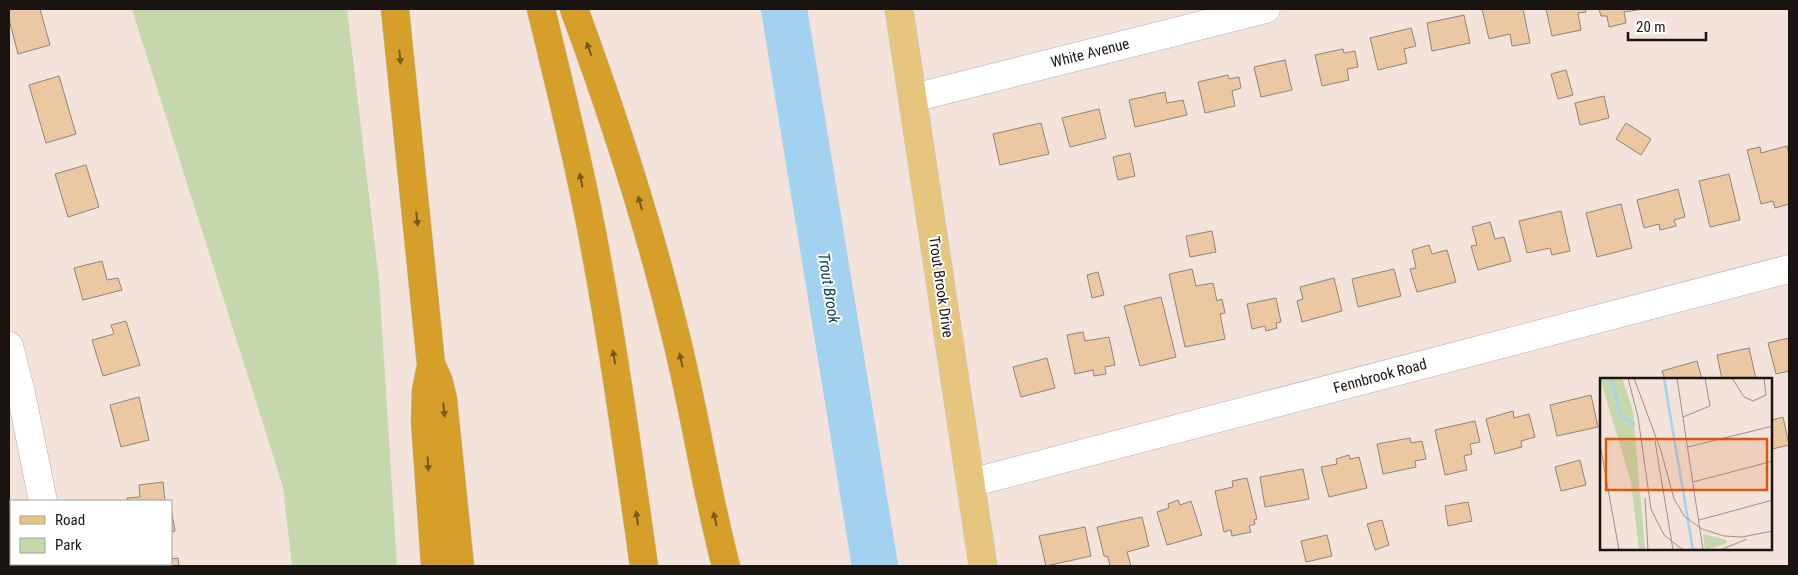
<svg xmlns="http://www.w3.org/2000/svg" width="1798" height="575" font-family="'Roboto Condensed',sans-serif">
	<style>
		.green { fill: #c5d8ab }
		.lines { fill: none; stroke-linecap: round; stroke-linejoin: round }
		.river { stroke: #a3d1f0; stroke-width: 46 }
		.building { fill: #ebc8a2; stroke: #8f8579 }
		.minor-casing { stroke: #baaba3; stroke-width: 29 }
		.major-casing { stroke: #c8c7c6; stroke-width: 29 }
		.highway-casing { stroke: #c8c7c6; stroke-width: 29 }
		.minor { stroke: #fff; stroke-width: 28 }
		.major { stroke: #e6c57f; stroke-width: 28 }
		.highway { stroke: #d59f29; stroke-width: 28 }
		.oneway { fill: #785a1d }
		.labels { text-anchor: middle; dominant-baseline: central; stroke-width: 4; stroke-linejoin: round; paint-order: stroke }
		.street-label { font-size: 15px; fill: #1a1411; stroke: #fff }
		.water-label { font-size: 16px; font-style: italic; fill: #02405d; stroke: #fff }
		.inset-river { fill: none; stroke: #a3d1f0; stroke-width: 2.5 }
		.inset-road { fill: none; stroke: #9d908a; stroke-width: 1 }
		.view { fill: #de560c; fill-opacity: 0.15; stroke: #de560c; stroke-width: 2.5 }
		.inset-edge { fill: none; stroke: #1a1411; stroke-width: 2.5 }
	</style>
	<rect width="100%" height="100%" fill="#f4e3db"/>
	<path class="green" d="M132,9H347L379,281L397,566H292L283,487Z"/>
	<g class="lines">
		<path class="river" d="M784,9L875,566"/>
	</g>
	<g class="building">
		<path d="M9,9H40L50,45L18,54L9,19Z"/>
		<path d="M1482,9H1523L1530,43L1512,46L1510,34L1489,39Z"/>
		<path d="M1546,9H1585L1586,12L1578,13L1581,30L1552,36Z"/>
		<path d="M1599,9H1643L1624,12L1626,23L1609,27L1607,16H1601Z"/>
		<path d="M1464,15L1470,43L1432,51L1427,23Z"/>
		<path d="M1411,28L1416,46L1404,49L1407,63L1378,70L1370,38Z"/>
		<path d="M1343,49L1344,53L1355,51L1358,67L1347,69L1349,80L1322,86L1315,55Z"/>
		<path d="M1285,60L1292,90L1261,97L1254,67Z"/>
		<path d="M1566,70L1573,95L1558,99L1551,74Z"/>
		<path d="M1228,75L1229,79L1239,77L1241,88L1232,91L1235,106L1205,113L1198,82Z"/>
		<path d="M59,76L76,134L46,143L29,85Z"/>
		<path d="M1165,92L1167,103L1183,100L1187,115L1135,127L1129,100Z"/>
		<path d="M1604,96L1609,118L1580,125L1575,103Z"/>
		<path d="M1099,109L1106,138L1070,147L1062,118Z"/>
		<path d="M1041,123L1049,154L1000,165L993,134Z"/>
		<path d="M1626,123L1651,139L1641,155L1616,139Z"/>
		<path d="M1787,146L1789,155V204L1775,208L1773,201L1761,204L1747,150L1760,147L1761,153Z"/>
		<path d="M1130,153L1135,176L1118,180L1113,157Z"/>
		<path d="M86,165L99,207L68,217L55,174Z"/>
		<path d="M1729,174L1740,220L1710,227L1699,181Z"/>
		<path d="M1678,189L1685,217L1674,220L1676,226L1660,230L1659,224L1644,228L1637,200Z"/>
		<path d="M1621,204L1632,248L1597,257L1586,213Z"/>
		<path d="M1561,211L1570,251L1552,255L1550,248L1527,253L1519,221Z"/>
		<path d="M1490,222L1495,239L1504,237L1511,261L1478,270L1471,246L1477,245L1472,227Z"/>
		<path d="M1212,231L1216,252L1190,257L1186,236Z"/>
		<path d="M1429,245L1432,254L1447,250L1456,282L1417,292L1410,269L1416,268L1412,250Z"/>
		<path d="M102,261L107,280L118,278L122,290L83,300L74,268Z"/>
		<path d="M1192,269L1196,286L1213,283L1217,301L1222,299L1225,313L1220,314L1225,339L1185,347L1169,274Z"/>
		<path d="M1394,269L1401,296L1358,307L1352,279Z"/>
		<path d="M1098,272L1104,295L1092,298L1087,275Z"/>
		<path d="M1334,278L1342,311L1302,322L1297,301L1303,299L1300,287Z"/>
		<path d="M1161,297L1176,357L1140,366L1124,306Z"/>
		<path d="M1276,298L1281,322L1276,323L1277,328L1266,331L1265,326L1252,329L1247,304Z"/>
		<path d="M126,321L140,365L103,376L92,340L114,334L111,325Z"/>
		<path d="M1083,332L1085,341L1109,337L1115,365L1105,367L1106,374L1094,376L1093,370L1075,374L1067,335Z"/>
		<path d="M1789,338V371L1776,374L1768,343Z"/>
		<path d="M1749,348L1756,379H1722L1717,355Z"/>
		<path d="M1047,358L1055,388L1021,397L1013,367Z"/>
		<path d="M1697,361L1702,379H1665L1662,371Z"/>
		<path d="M1591,395L1598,427L1557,436L1550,405Z"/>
		<path d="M139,397L149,440L121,447L110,405Z"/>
		<path d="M1513,411L1514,418L1529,414L1535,437L1521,441L1522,447L1495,454L1486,419Z"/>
		<path d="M1783,417L1789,445L1772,449V420Z"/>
		<path d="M1475,421L1480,442L1470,444L1472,454L1464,456L1467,470L1445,475L1435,430Z"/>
		<path d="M1410,438L1411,443L1422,441L1426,459L1415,461L1416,467L1383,474L1377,444Z"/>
		<path d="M1349,455L1350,459L1359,457L1367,488L1329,497L1321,467L1337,464L1336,459Z"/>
		<path d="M1580,460L1586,485L1561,491L1555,467Z"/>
		<path d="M1303,469L1309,499L1265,507L1260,477Z"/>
		<path d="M1247,478L1257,519L1254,520L1255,524L1249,526L1251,532L1232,536L1231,530L1224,532L1215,491L1233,487L1232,481Z"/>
		<path d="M163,482L165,501H128L127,498L140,497L139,485Z"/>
		<path d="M1178,500L1180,505L1191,501L1202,535L1167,545L1157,512L1169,508L1168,504Z"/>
		<path d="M1468,502L1472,521L1448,526L1445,506Z"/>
		<path d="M171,508L175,531L171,532Z"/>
		<path d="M1142,517L1149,546L1127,552L1131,566H1110L1108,557L1104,556L1097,527Z"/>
		<path d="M1382,520L1389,545L1375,550L1367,524Z"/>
		<path d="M1085,527L1091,556L1046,566L1039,536Z"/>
		<path d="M1327,535L1332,556L1306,562L1301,541Z"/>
		<path d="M178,558L179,566H141L140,564H171V559Z"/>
	</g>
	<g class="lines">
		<g class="minor-casing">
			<g id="minor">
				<path d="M913,98L1266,9"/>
				<path d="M9,346L21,393L43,501"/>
				<path d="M970,483L1789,269"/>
				<path d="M54,564V566"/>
			</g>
		</g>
		<g class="major-casing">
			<path id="major" d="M899,9L983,566"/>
		</g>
		<g class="highway-casing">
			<g id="highway">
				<path d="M395,9L431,364L439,382L443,399L460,566"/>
				<path d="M541,9C562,96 584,183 599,271C617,369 630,468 644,566"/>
				<path d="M574,9C614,117 649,225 676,337C695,413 706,491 726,566"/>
				<path d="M430,370L426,391L425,421L435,566"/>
			</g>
		</g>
		<use href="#minor" class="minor"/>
		<use href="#major" class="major"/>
		<use href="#highway" class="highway"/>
	</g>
	<defs><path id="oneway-solid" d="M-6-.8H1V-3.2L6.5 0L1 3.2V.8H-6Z" transform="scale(1.25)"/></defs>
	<g class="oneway">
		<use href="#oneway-solid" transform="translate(589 49) rotate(-110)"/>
		<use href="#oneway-solid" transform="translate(400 57) rotate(84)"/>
		<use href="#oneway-solid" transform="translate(581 180) rotate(-102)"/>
		<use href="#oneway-solid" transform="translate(640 203) rotate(-106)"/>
		<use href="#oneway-solid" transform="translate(417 219) rotate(84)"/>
		<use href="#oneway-solid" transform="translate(614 357) rotate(-99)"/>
		<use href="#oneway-solid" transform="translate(681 360) rotate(-103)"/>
		<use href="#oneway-solid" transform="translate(444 410) rotate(84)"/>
		<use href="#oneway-solid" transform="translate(428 464) rotate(86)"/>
		<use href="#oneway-solid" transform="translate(637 518) rotate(-98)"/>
		<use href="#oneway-solid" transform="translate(715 519) rotate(-103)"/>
	</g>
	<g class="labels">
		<g class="street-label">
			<text transform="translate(1090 53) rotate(-14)">White Avenue</text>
			<text transform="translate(941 287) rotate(82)">Trout Brook Drive</text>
			<text transform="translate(1380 376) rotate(-15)">Fennbrook Road</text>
		</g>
		<g class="water-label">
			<text transform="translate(829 288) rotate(81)">Trout Brook</text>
		</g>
	</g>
	<g transform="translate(1600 378)">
		<rect width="172" height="172" fill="#f4e3db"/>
		<path d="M0,0H22L33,33L45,172H39L31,104ZM103,156L126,162L127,165L105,172Z" fill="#c5d8ab"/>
		<path class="inset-river" d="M11,0L21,38L35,46M64,0L93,172"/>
		<path class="inset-road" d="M28,0L38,39L51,131L64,157L83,172M34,0L61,73L74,121L85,139L102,151L124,158L142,159L173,153M77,0L103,172M132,0L144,19L153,23L166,17L164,0M83,39L110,28L105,0M55,63L73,172M0,66L19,172M88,69L173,48M93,104L173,83M45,120L48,172M99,142L173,122M120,172L147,161"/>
		<path class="view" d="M6,61H167V112H6Z"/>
		<rect width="172" height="172" class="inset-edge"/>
	</g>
	<rect width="1798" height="575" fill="none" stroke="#1a1411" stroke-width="20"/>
	<rect x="10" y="500" width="162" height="65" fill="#ffffff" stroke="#a3a1a0"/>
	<rect x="20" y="516" width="25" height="8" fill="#e6c57f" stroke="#a3a1a0"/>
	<text x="55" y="525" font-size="15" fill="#1a1411">Road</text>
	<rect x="20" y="538" width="25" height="15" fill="#c5d8ab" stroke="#a3a1a0"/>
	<text x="55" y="550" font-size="15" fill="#1a1411">Park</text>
	<path d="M1628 32v8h78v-8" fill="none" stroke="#1a1411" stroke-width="2.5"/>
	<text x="1636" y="32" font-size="15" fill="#1a1411" stroke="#ffffff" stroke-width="4" paint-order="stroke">20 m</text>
</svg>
